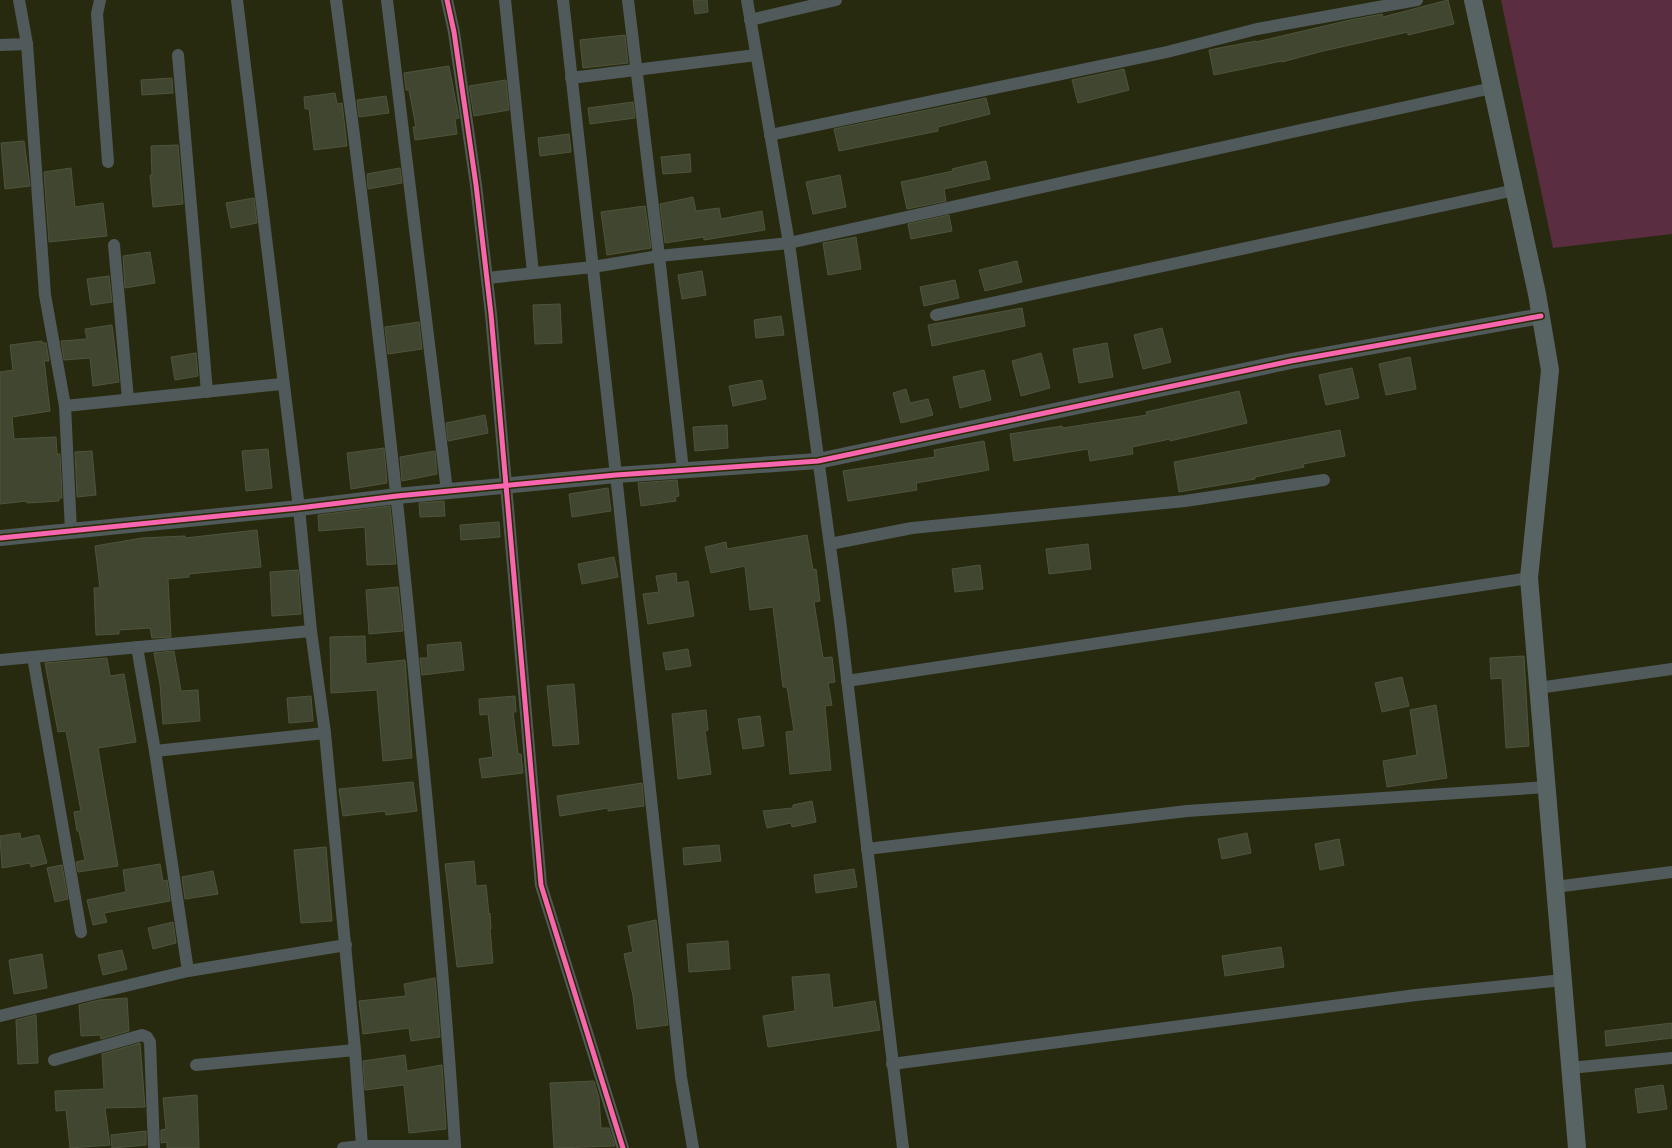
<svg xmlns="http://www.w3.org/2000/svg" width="1672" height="1148" font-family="'Fira Sans',sans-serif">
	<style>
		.grass { fill: #5a2d40 }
		.building { fill: #40462f; stroke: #4e553c }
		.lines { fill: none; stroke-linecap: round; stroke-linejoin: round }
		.minor { stroke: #515a5a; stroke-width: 12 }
		.tertiary { stroke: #515a5a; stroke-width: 16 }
		.secondary { stroke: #586364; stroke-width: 18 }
		.cycleway-casing { stroke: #292a00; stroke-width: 8 }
		.cycleway { stroke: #f766af; stroke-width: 5 }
	</style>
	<rect width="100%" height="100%" fill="#282a10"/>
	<path class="grass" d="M1501,0H1672V234L1553,248Z"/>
	<g class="building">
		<path d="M693,0H707L708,12L695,14Z"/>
		<path d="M1448,0L1454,24L1408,35V32L1323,51L1282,62V61L1214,75L1209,50L1256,41V42L1350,20L1382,14L1383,17Z"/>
		<path d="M625,35L628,63L583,68L580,40Z"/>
		<path d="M449,66L459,118L455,119L457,134L415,140L413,127H416L409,90H406L404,73Z"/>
		<path d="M1124,69L1129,90L1078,103L1072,80Z"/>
		<path d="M172,78L173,93L142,95L141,80Z"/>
		<path d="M506,80L509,110L474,116L469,86Z"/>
		<path d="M335,93L337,104L342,103L347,146L314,150L309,109H305L304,97Z"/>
		<path d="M386,96L389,113L359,117L357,100Z"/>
		<path d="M986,98L990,114L938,127V131L839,151L834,129Z"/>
		<path d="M633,102L635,118L590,124L588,108Z"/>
		<path d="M569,134L571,152L540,156L538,138Z"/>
		<path d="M24,141L30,186L5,189L1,143Z"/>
		<path d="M178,145L183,204L153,207L150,175H152L151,146Z"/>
		<path d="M690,154L691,172L663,174L661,157Z"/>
		<path d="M986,161L990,179L944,189L946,201L907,209L901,182L953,171L952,169Z"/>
		<path d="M71,168L75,207L103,203L107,236L49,242L44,172Z"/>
		<path d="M400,168L402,183L368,189L367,174Z"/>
		<path d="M840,175L846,207L813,214L806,182Z"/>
		<path d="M693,197L696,211L719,208L721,219L762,211L765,230L704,240V237L665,243L660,204Z"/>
		<path d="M254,198L257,223L231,228L226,203Z"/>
		<path d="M645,206L651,248L607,255L601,212Z"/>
		<path d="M949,215L952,231L911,239L908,224Z"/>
		<path d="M856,237L861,269L828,275L823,243Z"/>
		<path d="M150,252L155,283L125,288L123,256Z"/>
		<path d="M1017,261L1022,282L985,291L979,270Z"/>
		<path d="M702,271L706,295L682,299L678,275Z"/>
		<path d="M109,276L112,302L91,305L87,279Z"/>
		<path d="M955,280L959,298L924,306L920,287Z"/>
		<path d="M560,304L562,343L535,344L533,305Z"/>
		<path d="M1022,308L1025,326L932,346L928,325Z"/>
		<path d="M781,316L784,335L756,338L754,320Z"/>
		<path d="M419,322L422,349L388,354L385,327Z"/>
		<path d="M112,325L119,382L93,386L90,358L64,360L61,341L87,339L85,329Z"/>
		<path d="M1162,328L1171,362L1143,369L1134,335Z"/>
		<path d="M42,341V343H46L49,361H44L45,368L50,411L12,417L14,439L56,437L57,454H60L62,498H59V501L27,503V501L0,504V372L13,370L10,345Z"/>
		<path d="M1107,343L1113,377L1079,383L1073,349Z"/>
		<path d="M196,353L198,376L175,380L171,357Z"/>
		<path d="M1041,353L1050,388L1021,396L1012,361Z"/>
		<path d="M1410,357L1416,389L1386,395L1379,364Z"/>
		<path d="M1352,368L1359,398L1326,405L1319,375Z"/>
		<path d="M984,370L991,400L960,408L953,377Z"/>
		<path d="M762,380L766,399L733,406L729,386Z"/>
		<path d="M906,389L910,403L928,399L933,415L901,423L893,393Z"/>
		<path d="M1239,391L1247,423L1170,441V439L1132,447L1133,454L1090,461L1088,449L1014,461L1010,434L1062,426L1063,428L1147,415L1146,412Z"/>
		<path d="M485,415L488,433L448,441L446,423Z"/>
		<path d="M727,425L728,448L695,451L693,427Z"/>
		<path d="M1340,430L1345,456L1303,464L1304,467L1255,477V479L1179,492L1174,462Z"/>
		<path d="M984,441L989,470L916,483L917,490L848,501L843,471L935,457L934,450Z"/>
		<path d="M384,448L387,483L351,489L347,453Z"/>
		<path d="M268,449L272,488L246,491L242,451Z"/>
		<path d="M92,451L96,495L77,497L75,452Z"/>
		<path d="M435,451L437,474L402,481L400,457Z"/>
		<path d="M677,480L679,496L675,497L676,501L641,506L638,483Z"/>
		<path d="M608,488L611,511L572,517L569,494Z"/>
		<path d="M444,501L445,516L420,517L419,503Z"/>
		<path d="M390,506L396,564L367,565L365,527L319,531L318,515Z"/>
		<path d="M499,522L500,537L461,540L460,525Z"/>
		<path d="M257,530L261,567L189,574V577L168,579L171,637L152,638L150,628L119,630V634L96,635L94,588H100L95,546L142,538L185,536V538Z"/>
		<path d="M807,535L813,570L816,569L820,601L814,602L823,658L832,657L835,682L828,683L832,705L825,706L831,770L790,774L786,732L794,731L787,687H783L773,607L750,610L745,566L711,573L705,547L726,542L727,549Z"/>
		<path d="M1088,544L1091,569L1049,574L1046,549Z"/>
		<path d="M614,557L618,577L582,584L578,564Z"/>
		<path d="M980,565L983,589L955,592L952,569Z"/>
		<path d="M298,570L301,614L272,616L270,572Z"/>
		<path d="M676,573L677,583L688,581L694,616L648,624L643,594L659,592L656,576Z"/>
		<path d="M398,587L403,631L369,634L366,590Z"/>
		<path d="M365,636L366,664L405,660L412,758L383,761L377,690L331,693L330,637Z"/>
		<path d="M461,642L464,670L422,675L420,658H428L427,645Z"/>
		<path d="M688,649L691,666L666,670L663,653Z"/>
		<path d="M174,651L181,691L198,690L200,721L163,724L160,684L154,653Z"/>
		<path d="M1524,656L1529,746L1506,748L1502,678L1491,679L1490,658Z"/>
		<path d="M107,658L110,676L124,674L136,742L98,748L118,866L78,872L76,862L85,860L79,831H77L74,812L81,811L66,731L58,732L45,663Z"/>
		<path d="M1402,677L1409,706L1382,712L1375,683Z"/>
		<path d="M574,684L579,744L553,746L547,686Z"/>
		<path d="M311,696L313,721L289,723L287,698Z"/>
		<path d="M515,696L516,712H513L518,754H521L523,773L482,778L479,759L493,757L488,714L480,715L479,699Z"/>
		<path d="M1436,705L1447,778L1387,787L1383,761L1417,755L1410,710Z"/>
		<path d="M706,710L708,730L705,731L711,774L678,779L672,714Z"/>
		<path d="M760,716L764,746L743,749L738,719Z"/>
		<path d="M413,782L417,811L386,815L385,811L343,816L339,789Z"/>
		<path d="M642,783L644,806L608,811V808L560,816L557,796Z"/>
		<path d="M812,801L816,822L792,827L791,823L767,828L763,811L793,808V805Z"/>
		<path d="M20,833L21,839L39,835L47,863L31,867L30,863L2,868L0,836Z"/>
		<path d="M1247,833L1251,853L1222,859L1218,839Z"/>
		<path d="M1339,839L1344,865L1320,870L1315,844Z"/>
		<path d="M719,845L721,861L684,865L683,848Z"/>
		<path d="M326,847L332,921L301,923L294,850Z"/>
		<path d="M474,861L476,886L486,885L489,914L490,913L491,929H490L493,963L457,967L445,864Z"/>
		<path d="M160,864L163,881L167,880L170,901L104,913L107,922L93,925L87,900L126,892L123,870Z"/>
		<path d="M62,865L68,899L55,902L47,868Z"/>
		<path d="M854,869L857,887L816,893L814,875Z"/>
		<path d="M213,871L218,894L185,899L182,877Z"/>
		<path d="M656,920L668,1025L637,1029L633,996L624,954L633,952L628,926Z"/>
		<path d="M173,922L176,943L153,949L148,928Z"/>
		<path d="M728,941L730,969L689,972L687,944Z"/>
		<path d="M1281,947L1284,967L1225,976L1222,956Z"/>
		<path d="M122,950L127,969L103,975L98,955Z"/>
		<path d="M42,954L47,988L14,994L9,960Z"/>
		<path d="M829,974L833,1008L875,1001L880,1030L768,1047L763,1016L795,1011L792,977Z"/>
		<path d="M435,978L440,1037L411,1041L409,1028L363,1034L359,1001L406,996L404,984Z"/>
		<path d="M127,998L129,1031L101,1039L100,1035L81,1036L79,1005L99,1000Z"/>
		<path d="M36,1015L38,1063L18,1064L16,1020Z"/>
		<path d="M1672,1023V1038L1606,1046L1605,1031Z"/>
		<path d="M140,1043L145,1107L105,1108L110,1145L70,1148L66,1110L56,1111L55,1091L104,1089L102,1054Z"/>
		<path d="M405,1055L407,1071L442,1065L446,1129L409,1133L404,1085L365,1090L363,1061Z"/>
		<path d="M594,1081L599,1098L601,1128H609L615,1146L554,1148L550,1083Z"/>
		<path d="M1663,1085L1667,1109L1638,1113L1635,1089Z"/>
		<path d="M197,1095L199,1148H167V1142L161,1143V1130L166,1129L163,1098Z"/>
		<path d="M146,1131V1145L112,1148L111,1135Z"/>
	</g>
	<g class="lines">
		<g class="minor">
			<path d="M100,0L97,14L108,162"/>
			<path d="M237,0L299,508L311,631L325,733L355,1050L362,1146"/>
			<path d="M336,0C368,233 395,467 417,702C432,850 446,997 455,1146"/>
			<path d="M387,0L447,491"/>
			<path d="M447,0L454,32L476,185L491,314L541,885L623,1148"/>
			<path d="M505,0L533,273"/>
			<path d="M563,0L616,475L681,1077L693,1148"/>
			<path d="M628,0L659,256L683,470"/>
			<path d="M747,0L789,243L840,620L903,1148"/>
			<path d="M750,20L836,0"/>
			<path d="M27,44L45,295L65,406L71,531"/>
			<path d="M0,45L27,44L19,0"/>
			<path d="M178,55L207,392"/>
			<path d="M571,78L756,55"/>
			<path d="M770,135L1167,52L1257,29L1417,0"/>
			<path d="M114,245L128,399"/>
			<path d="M487,278L593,267L659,256L789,243L1492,88"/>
			<path d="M936,315L1515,190"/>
			<path d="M65,406L282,384"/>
			<path d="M830,544L912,528L1185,501L1324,480"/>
			<path d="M137,647L155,751L188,971"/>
			<path d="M33,657L81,932"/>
			<path d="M0,660L311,631"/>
			<path d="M847,681L1529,578"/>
			<path d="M1538,688L1672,669"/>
			<path d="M155,751L325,733"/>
			<path d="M867,849L1187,811L1547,787"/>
			<path d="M1555,887L1672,872"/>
			<path d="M0,1016L188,971L346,945"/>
			<path d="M54,1060L142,1035L147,1037L150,1042L154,1148"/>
			<path d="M892,1064L1416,995L1563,980"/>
			<path d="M196,1065L355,1050"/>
			<path d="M1570,1068L1672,1058"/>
			<path d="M343,1148L362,1146H455V1148"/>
		</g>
		<path class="tertiary" d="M0,538L299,508L397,496L616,475L818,461L1291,361L1541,316"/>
		<path class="secondary" d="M1473,0L1537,294L1550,370L1529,578L1577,1148"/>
		<g class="cycleway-casing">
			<g id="cycleway">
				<path d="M447,0L454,32L476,185L491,314L541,885L623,1148"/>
				<path d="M0,538L299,508L397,496L616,475L818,461L1291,361L1541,316"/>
			</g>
		</g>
		<use href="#cycleway" class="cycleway"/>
	</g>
</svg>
